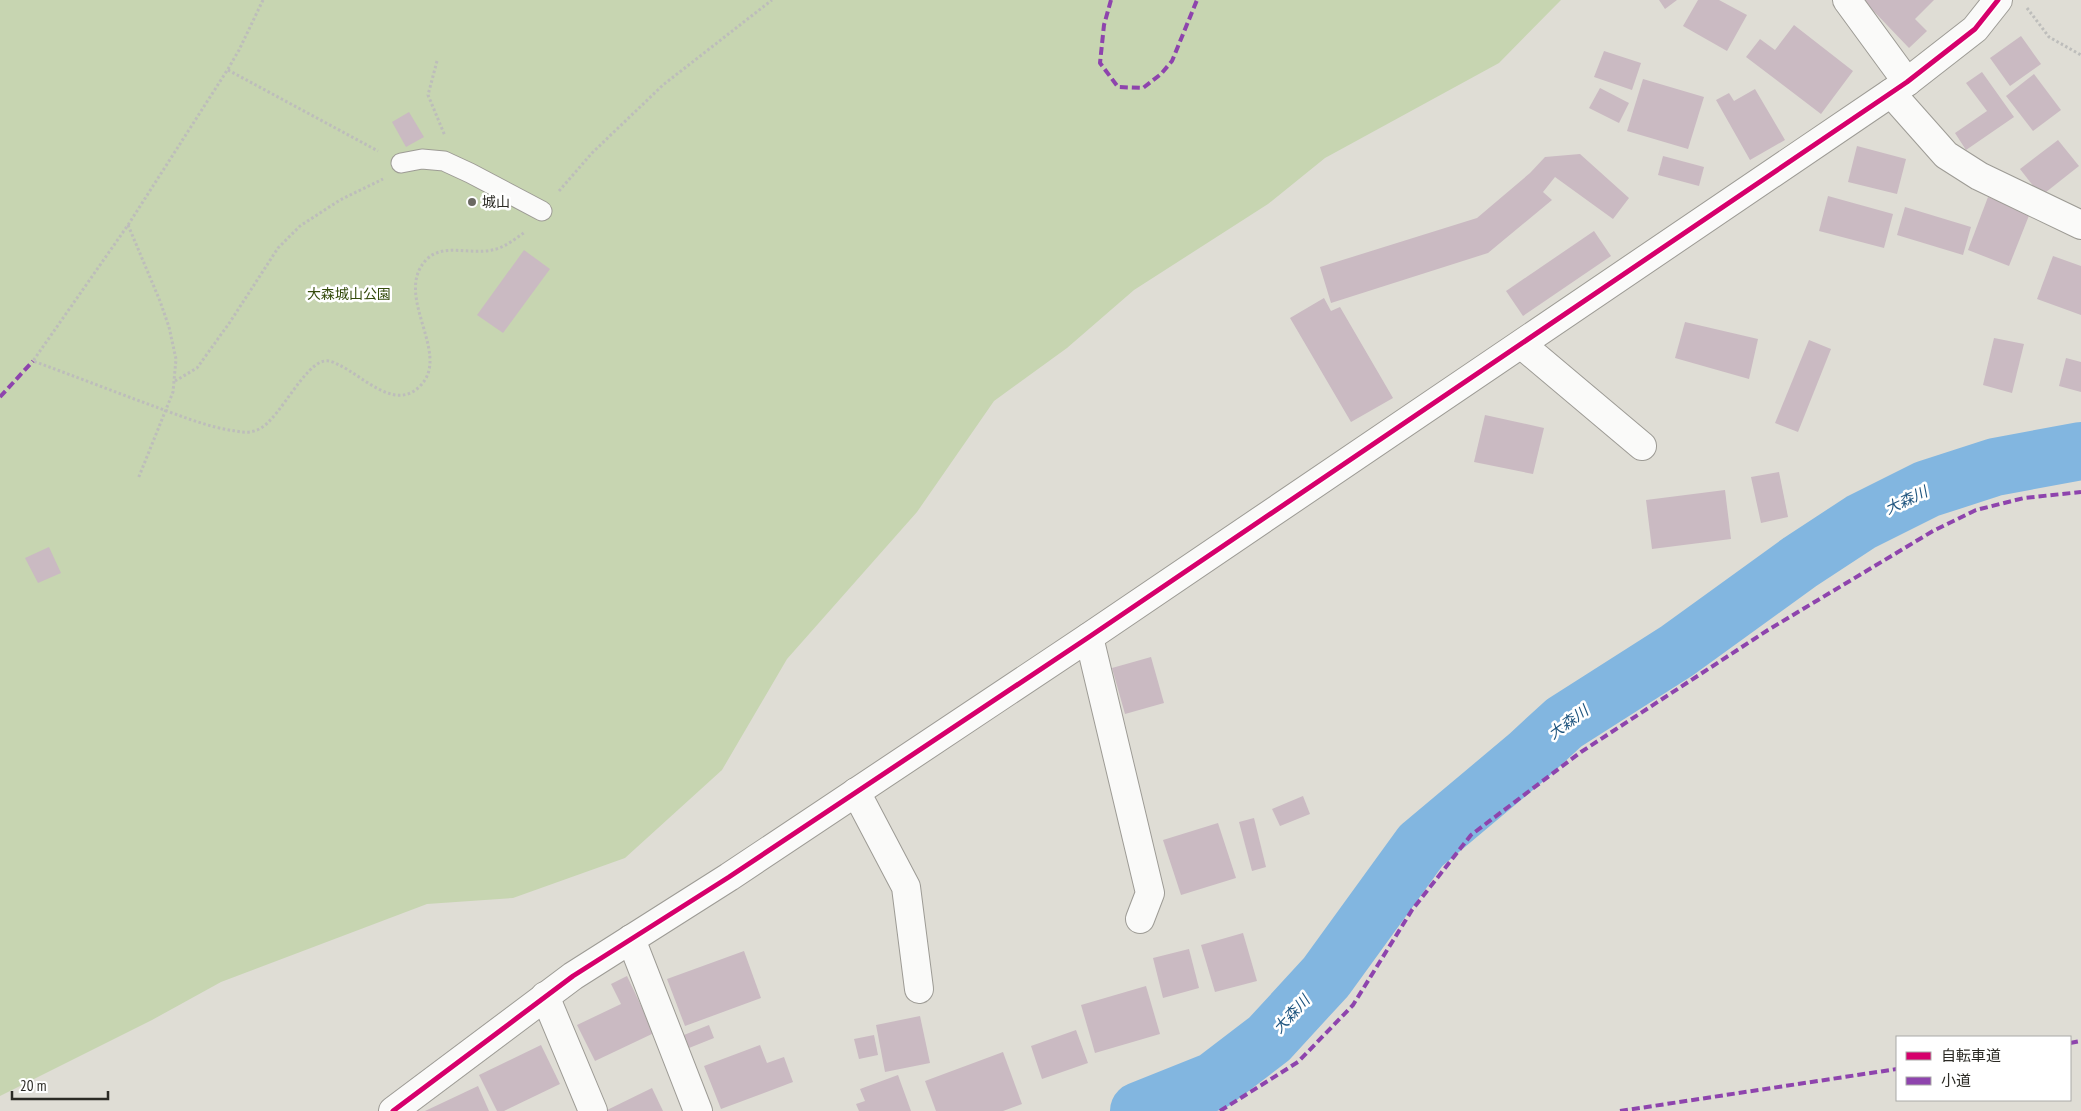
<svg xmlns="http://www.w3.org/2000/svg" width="2081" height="1111" font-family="'PT Sans Narrow','Noto Sans JP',sans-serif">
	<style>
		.green { fill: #c7d5b1 }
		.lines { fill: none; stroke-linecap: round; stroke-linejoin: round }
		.river { stroke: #82b6e0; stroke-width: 58 }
		.building { fill: #cabac2 }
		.lane-casing { stroke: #9d9b95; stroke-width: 21 }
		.street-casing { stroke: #9d9b95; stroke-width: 30 }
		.path { stroke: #bdbdbb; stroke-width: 3; stroke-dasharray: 2.5 2.5; stroke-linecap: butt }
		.lane { stroke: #fafaf9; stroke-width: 19 }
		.street { stroke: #fafaf9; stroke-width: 28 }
		.quiet { stroke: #8e44ad; stroke-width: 4; stroke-dasharray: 8 4; stroke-linecap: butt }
		.cycleway-casing { stroke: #fff; stroke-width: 8 }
		.cycleway { stroke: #d6006c; stroke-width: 5 }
		.poi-dot { fill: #6a6962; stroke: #fff; stroke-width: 2 }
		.labels { text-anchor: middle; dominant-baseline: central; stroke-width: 5; stroke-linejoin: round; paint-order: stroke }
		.poi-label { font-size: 14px; fill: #2b2a24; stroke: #fff; text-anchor: start }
		.park-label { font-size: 14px; fill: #344b0c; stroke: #fff }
		.water-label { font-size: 15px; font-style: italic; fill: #1f557f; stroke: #fff }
	</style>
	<rect width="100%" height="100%" fill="#dfddd5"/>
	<path class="green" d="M0,0H1561L1499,63L1325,158L1268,204L1134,290L1067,348L994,401L917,512L787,659L722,770L625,858L513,898L427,904L221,982L152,1020L0,1096Z"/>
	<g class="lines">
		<path class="river" d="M1139,1111L1214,1081L1269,1039L1326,977L1421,846L1527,757L1564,723L1677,651L1800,562L1861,522L1927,489L1995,467L2081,451"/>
	</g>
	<g class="building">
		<path d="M1659,0H1677L1665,9Z"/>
		<path d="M1698,0H1719L1747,15L1727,51L1683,26Z"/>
		<path d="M1863,0H1934L1915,19L1927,31L1909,48Z"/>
		<path d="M1794,25L1853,71L1821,114L1746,57L1760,39L1775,50Z"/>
		<path d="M2021,36L2041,64L2010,86L1990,58Z"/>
		<path d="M1604,51L1641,63L1632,90L1594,77Z"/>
		<path d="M1982,72L2014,117L1966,150L1955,133L1987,111L1966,83Z"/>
		<path d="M2034,74L2061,110L2033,131L2006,96Z"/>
		<path d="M1643,79L1704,97L1688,149L1627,131Z"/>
		<path d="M1600,88L1629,103L1619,123L1589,108Z"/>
		<path d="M1755,89L1785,140L1750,160L1716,100L1729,93L1734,101Z"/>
		<path d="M409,112L424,137L406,147L392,122Z"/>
		<path d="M2058,140L2079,166L2041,196L2020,169Z"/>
		<path d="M1857,146L1906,159L1897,194L1848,182Z"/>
		<path d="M1580,154L1629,198L1613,219L1555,177L1543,192L1552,200L1488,253L1331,303L1320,267L1477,218L1530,173L1545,157Z"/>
		<path d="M1663,156L1704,167L1699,186L1658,175Z"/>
		<path d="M1828,196L1893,214L1884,248L1819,231Z"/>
		<path d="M1988,197L2030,213L2009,266L1968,250Z"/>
		<path d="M1905,207L1971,227L1963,255L1897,235Z"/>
		<path d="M1594,231L1611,256L1523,316L1506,291Z"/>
		<path d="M524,250L550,269L503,333L477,315Z"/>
		<path d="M2053,256L2081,266V315L2037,299Z"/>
		<path d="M1324,298L1331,311L1340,307L1393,398L1351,422L1290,318Z"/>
		<path d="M1685,322L1758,339L1749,379L1675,358Z"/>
		<path d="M1994,338L2024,344L2012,393L1983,385Z"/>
		<path d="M1809,340L1831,349L1798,432L1775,423Z"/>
		<path d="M2066,358L2081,362V392L2059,386Z"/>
		<path d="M1485,415L1544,428L1533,474L1474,462Z"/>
		<path d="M1779,472L1788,517L1761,523L1751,477Z"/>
		<path d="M1725,490L1731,539L1652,549L1646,500Z"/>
		<path d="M49,547L61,573L38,583L25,558Z"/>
		<path d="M1151,657L1164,703L1125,714L1112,668Z"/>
		<path d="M1303,796L1310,814L1280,826L1272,809Z"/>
		<path d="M1254,818L1266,867L1252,871L1239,822Z"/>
		<path d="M1218,823L1236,878L1181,895L1163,840Z"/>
		<path d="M1243,933L1257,981L1215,992L1201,945Z"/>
		<path d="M1189,949L1199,988L1163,998L1153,958Z"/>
		<path d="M744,951L761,998L685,1026L667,979Z"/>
		<path d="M627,976L654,1033L595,1061L577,1025L621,1004L611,984Z"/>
		<path d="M1146,986L1160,1034L1095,1053L1081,1005Z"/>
		<path d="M920,1016L930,1063L885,1072L876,1025Z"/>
		<path d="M709,1025L714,1038L689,1048L684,1035Z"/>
		<path d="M1076,1030L1088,1063L1042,1079L1031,1046Z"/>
		<path d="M874,1035L878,1055L859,1059L854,1039Z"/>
		<path d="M541,1045L560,1084L504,1111H497L479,1075Z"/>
		<path d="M760,1045L767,1063L784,1057L793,1082L721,1109L704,1066Z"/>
		<path d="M1003,1052L1022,1104L1003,1111H936L925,1081Z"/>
		<path d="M898,1075L911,1111H859L856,1104L865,1101L860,1089Z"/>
		<path d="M478,1086L489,1111H425Z"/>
		<path d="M652,1088L663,1111H605Z"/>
	</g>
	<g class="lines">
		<g class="lane-casing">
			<path id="lane" d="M401,163L422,159L444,161L470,173L542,211"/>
		</g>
		<g class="street-casing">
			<g id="street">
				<path d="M1847,0L1907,82"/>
				<path d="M1891,93L1946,155L1979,176L2081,225"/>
				<path d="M1522,345L1642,446"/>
				<path d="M1089,637L1150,893L1140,919"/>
				<path d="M856,792L906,887L919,989"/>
				<path d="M631,939L698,1111"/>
				<path d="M545,996L593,1111"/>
				<path d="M393,1111L573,976L729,877L1089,637L1907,82L1975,29L1998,0"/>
			</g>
		</g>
		<g class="path">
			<path d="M263,0L239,50L228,69L128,225L33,361C74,376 115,392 156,407C181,416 210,428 236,431C244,433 253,433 261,428C281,416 305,363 325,361C330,360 335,363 339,365C363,376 394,411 419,387C454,355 391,295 427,259C443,243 471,255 492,250C504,248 515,239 525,232"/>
			<path d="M2027,8L2049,37L2081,55"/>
			<path d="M437,61L428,95L445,136"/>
			<path d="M228,70L378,151"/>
			<path d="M559,191L592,153L663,85L772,0"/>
			<path d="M128,225L160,301L169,327L176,359L173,392L138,479"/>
			<path d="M175,381L197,368L230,322L278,248L300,226L340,200L383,179"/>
		</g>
		<use href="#lane" class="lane"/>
		<use href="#street" class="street"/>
		<g class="quiet">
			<path d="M1111,0L1104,25L1100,63L1118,87L1143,88L1161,74L1172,61L1197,0"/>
			<path d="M0,397L33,361"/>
			<path d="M2070,1043L2081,1041"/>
			<path d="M1220,1111L1298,1062L1353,1005L1412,910L1471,835L1581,752L1768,630L1933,531L1976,510L2024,498L2081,492"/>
			<path d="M1620,1111L1897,1069"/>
		</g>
		<g class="cycleway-casing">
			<path id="cycleway" d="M393,1111L573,976L729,877L1089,637L1907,82L1975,29L1998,0"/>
		</g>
		<use href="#cycleway" class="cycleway"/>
	</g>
	<circle class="poi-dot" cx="472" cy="202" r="5"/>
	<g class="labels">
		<g class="poi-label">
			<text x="482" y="202">城山</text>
		</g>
		<g class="park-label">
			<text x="349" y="294">大森城山公園</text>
		</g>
		<g class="water-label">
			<text transform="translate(1906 500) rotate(-25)">大森川</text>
			<text transform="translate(1568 722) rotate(-36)">大森川</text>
			<text transform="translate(1291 1014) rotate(-47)">大森川</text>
		</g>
	</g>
	<rect x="1896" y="1036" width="175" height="65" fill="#ffffff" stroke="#aaaaa7"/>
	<rect x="1906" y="1052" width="25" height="8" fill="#d6006c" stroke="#aaaaa7"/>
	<text x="1941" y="1061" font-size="15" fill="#2b2a24">自転車道</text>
	<rect x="1906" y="1077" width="25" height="8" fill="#8e44ad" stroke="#aaaaa7"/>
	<text x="1941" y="1086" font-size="15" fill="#2b2a24">小道</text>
	<path d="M12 1091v8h96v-8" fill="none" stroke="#2b2a24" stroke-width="2.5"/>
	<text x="20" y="1091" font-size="15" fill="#2b2a24" stroke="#ffffff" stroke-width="4" paint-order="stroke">20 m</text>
</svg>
